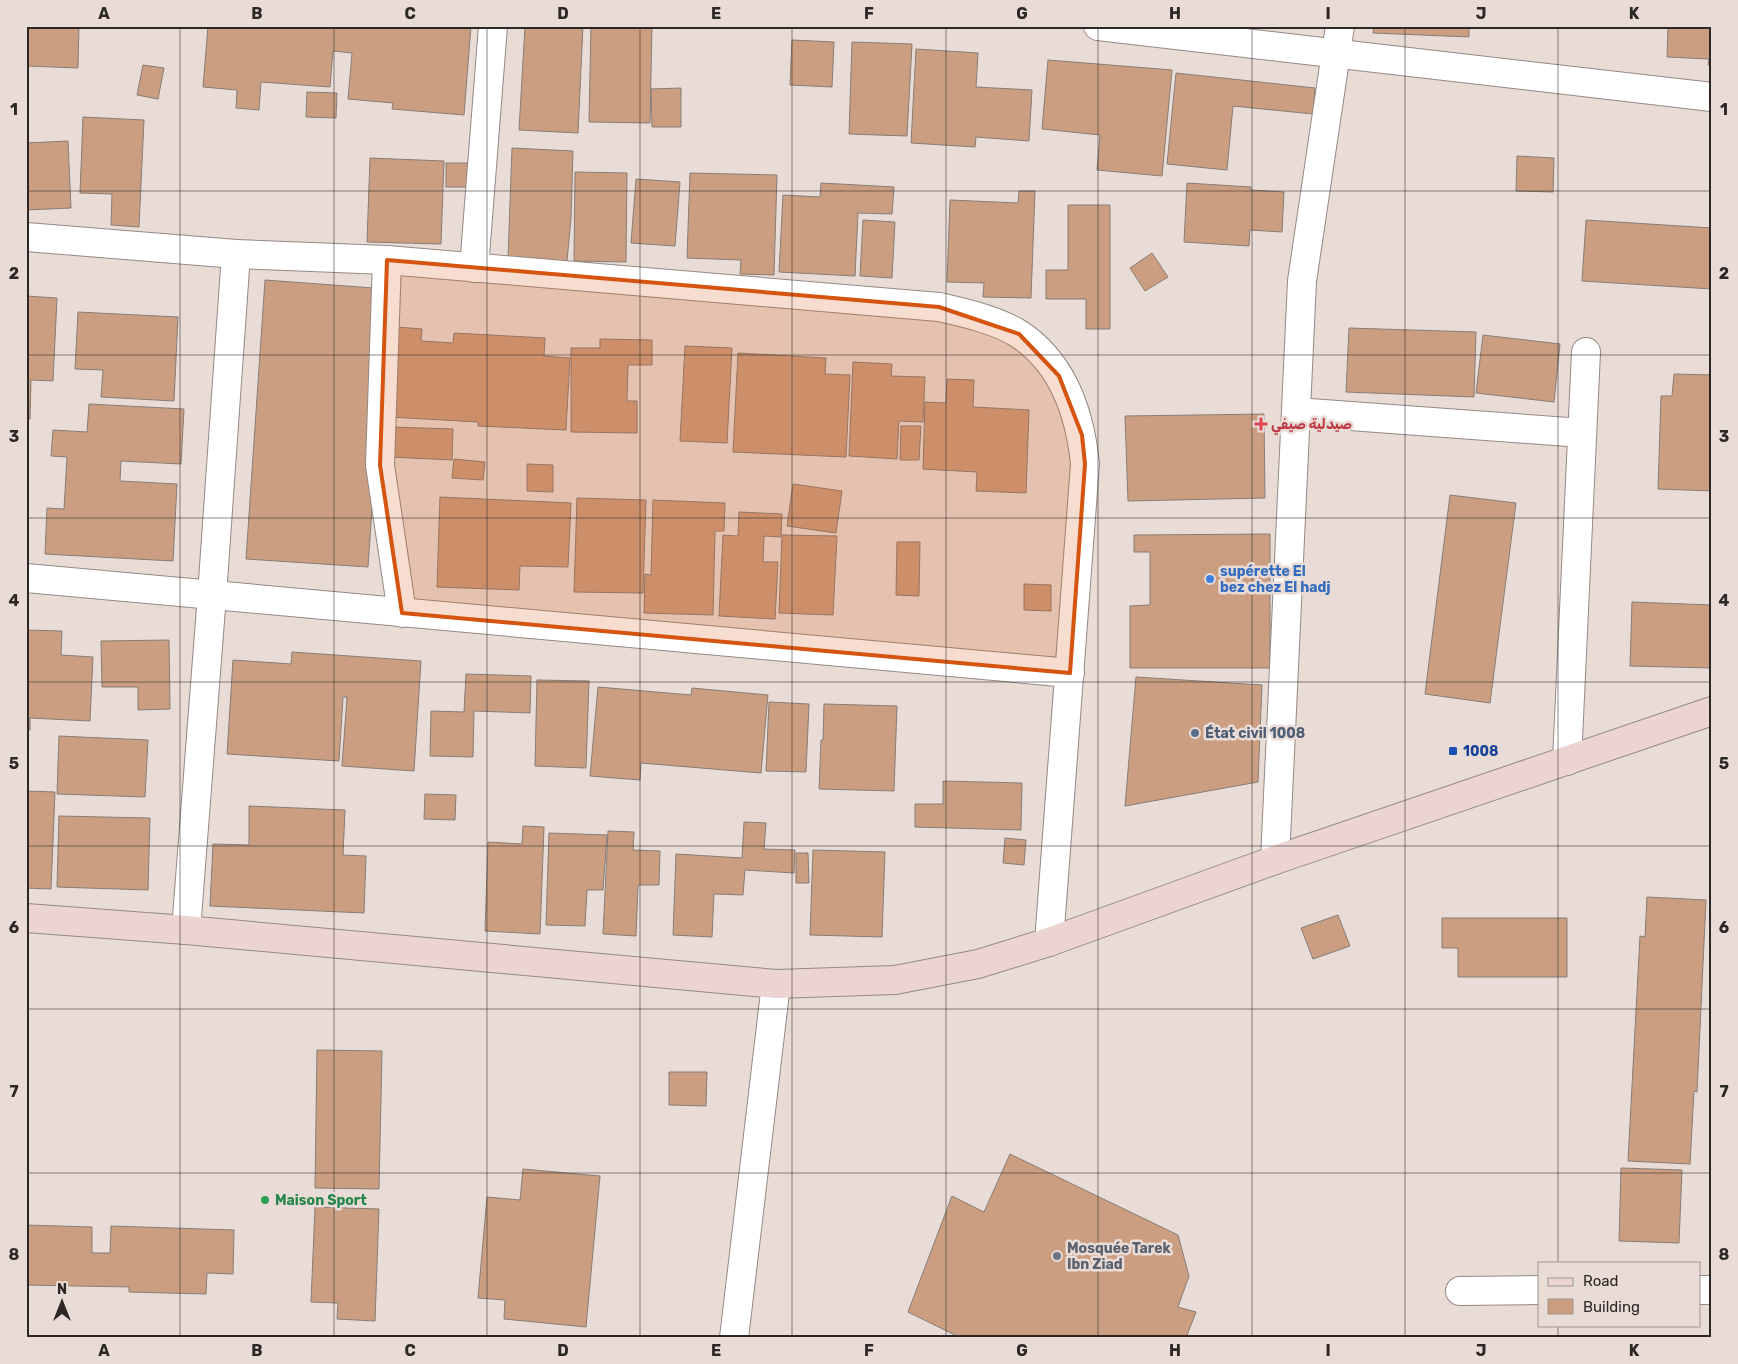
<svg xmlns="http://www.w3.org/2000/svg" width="1738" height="1364" font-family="Rubik,'Noto Naskh Arabic',sans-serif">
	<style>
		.building { fill: #cb9e81; stroke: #877d76 }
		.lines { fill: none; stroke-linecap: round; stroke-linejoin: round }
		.minor-casing { stroke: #958984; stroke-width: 30 }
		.tertiary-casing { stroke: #958984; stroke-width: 30 }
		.secondary-casing { stroke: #958984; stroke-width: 30 }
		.minor { stroke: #fff; stroke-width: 28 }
		.tertiary { stroke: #fff; stroke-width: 28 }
		.secondary { stroke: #ebd4d2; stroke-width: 28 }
		.marked { fill: #d5540f; fill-opacity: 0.2; stroke: #d5540f; stroke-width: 4; stroke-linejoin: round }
		.grid { fill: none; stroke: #2d2826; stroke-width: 1; stroke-opacity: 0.55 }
		.health-dot { fill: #e0444e; stroke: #e9dcd7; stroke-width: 2 }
		.shop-dot { fill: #3f7fe0; stroke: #e9dcd7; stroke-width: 2 }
		.service-dot { fill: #5c6f8a; stroke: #e9dcd7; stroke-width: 2 }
		.transit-dot { fill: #1a4fb4; stroke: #e9dcd7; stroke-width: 2 }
		.leisure-dot { fill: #2e9e5b; stroke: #e9dcd7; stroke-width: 2 }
		.worship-dot { fill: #6b7280; stroke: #e9dcd7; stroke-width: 2 }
		.labels { text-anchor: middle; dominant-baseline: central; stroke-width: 5; stroke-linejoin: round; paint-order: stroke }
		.health-label { font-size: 14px; font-weight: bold; fill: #be3a42; stroke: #e9dcd7; text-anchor: start }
		.shop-label { font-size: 14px; font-weight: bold; fill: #366cbe; stroke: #e9dcd7; text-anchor: start }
		.service-label { font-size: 14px; font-weight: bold; fill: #4e5e75; stroke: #e9dcd7; text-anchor: start }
		.transit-label { font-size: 14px; font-weight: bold; fill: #164399; stroke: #e9dcd7; text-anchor: start }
		.leisure-label { font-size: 14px; font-weight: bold; fill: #27864d; stroke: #e9dcd7; text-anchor: start }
		.worship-label { font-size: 14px; font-weight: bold; fill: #5b616d; stroke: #e9dcd7; text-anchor: start }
		.neatline { fill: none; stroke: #2d2826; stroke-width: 2 }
		.grid-label { font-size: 16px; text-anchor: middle; font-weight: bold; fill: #2d2826 }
	</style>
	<rect width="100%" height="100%" fill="#e9dcd7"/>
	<g class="building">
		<path d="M26,26H79L78,68L26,66Z"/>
		<path d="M208,26H471L464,115L392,109L393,103L348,99L352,53L333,51L330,87L261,82L259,110L236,108L237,90L203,87Z"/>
		<path d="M525,26H583L578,133L519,130Z"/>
		<path d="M591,26H652L650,123L589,122Z"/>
		<path d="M1374,26H1469V37L1373,33Z"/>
		<path d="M1668,26H1712V65H1708L1709,59L1667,57Z"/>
		<path d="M792,40L834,42L832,87L790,85Z"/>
		<path d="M852,42L912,44L907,136L849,134Z"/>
		<path d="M916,49L978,53L976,87L1032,90L1029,141L976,137L975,147L911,143Z"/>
		<path d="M1048,60L1172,70L1162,176L1097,170L1100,135L1042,129Z"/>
		<path d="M143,65L164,68L158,99L137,95Z"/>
		<path d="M1176,73L1315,88L1313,114L1233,106L1227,170L1167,164Z"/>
		<path d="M681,88V127H652L651,89Z"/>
		<path d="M307,92L337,93L336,118L306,117Z"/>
		<path d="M83,117L144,120L139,227L111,225L112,194L80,193Z"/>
		<path d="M68,141L71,208L26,210V143Z"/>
		<path d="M512,148L573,151L571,219L567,261L508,258Z"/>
		<path d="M1517,156L1554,158L1553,192L1516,191Z"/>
		<path d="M370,158L444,161L441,244L367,242Z"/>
		<rect x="446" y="163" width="23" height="24"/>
		<path d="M575,172L627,173L626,262L574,261Z"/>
		<path d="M690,173L777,175L774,275L740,274L741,260L687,258Z"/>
		<path d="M636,179L680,182L675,246L631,243Z"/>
		<path d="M821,183L894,187L892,214L858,213L855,276L779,272L783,195L820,197Z"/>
		<path d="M1187,183L1251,187V190L1284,192L1282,232L1250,230L1249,246L1184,242Z"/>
		<path d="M1019,191H1035L1031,298L983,297L984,283L947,282L950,200L1018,203Z"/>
		<path d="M1068,205H1110V329H1086V299H1046V270H1068Z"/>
		<path d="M863,220L895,222L892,278L860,276Z"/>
		<path d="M1586,220L1712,228V289L1582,281Z"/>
		<path d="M1152,253L1168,277L1145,291L1130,268Z"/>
		<path d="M265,280L387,289L368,567L246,559Z"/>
		<path d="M26,296L57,298L53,381L31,380L30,419L26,418Z"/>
		<path d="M78,312L178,317L174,401L101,397L103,370L75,369Z"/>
		<path d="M397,327L422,329L421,341L453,343L454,333L545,338L544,356L570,358L566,430L478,426V422L389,417Z"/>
		<path d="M1349,328L1476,332L1474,397L1346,392Z"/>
		<path d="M1483,335L1560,344L1554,402L1476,393Z"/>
		<path d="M600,339L652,340V365H628L627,401H637V433L571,432V348H600Z"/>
		<path d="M685,346L732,348L727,443L680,441Z"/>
		<path d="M738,353L826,358L825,374L850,375L846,457L733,452Z"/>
		<path d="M853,362L892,364L891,376L925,377L923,422L899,421L897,459L849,456Z"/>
		<path d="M1674,374L1712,375V491L1658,489L1661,396H1672Z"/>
		<path d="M947,379L974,380L973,407L1029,410L1026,493L976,491L977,472L923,469L925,402L946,403Z"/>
		<path d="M89,404L184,409L181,464L121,461L120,481L177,484L173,561L45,554L47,508L64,509L67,457L51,456L53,430L87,432Z"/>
		<path d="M1264,414L1265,498L1128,501L1125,416Z"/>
		<path d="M901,426H921L919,460H900Z"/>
		<path d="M391,427L453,429L452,460L390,457Z"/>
		<path d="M454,459L485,462L483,480L452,478Z"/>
		<path d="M527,464L553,465V492L527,491Z"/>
		<path d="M793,484L842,491L836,533L787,526Z"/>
		<path d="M1450,495L1516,503L1490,703L1425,694Z"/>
		<path d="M440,497L571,503L568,567L520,566L519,590L437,587Z"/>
		<path d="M577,498L646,500L643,593L574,592Z"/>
		<path d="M653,500L725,503L724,531H715L713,615L644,613L645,574L651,575Z"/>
		<path d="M739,512L782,514L781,537L764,536L763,562H778L775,619L719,616L723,535L738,536Z"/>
		<path d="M1270,534V668H1130V606L1150,605V552H1134V535Z"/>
		<path d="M782,535L837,536L833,615L779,613Z"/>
		<path d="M897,542H920L919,596L896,595Z"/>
		<path d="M1024,584L1051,585V611L1024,610Z"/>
		<path d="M1632,602L1712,605V668L1630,666Z"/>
		<path d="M26,630L62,631L61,655L93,657L90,721L30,718V730H26Z"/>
		<path d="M169,640L170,709L138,710V687H102L101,641Z"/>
		<path d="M292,652L421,661L414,771L342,766L347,697H343L339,761L227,754L233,660L291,664Z"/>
		<path d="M466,674L531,676L530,713L474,711L473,757L430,756L431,711L464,712Z"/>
		<path d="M1136,677L1262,685L1258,782L1125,806Z"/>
		<path d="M537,680L589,681L586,768L535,766Z"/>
		<path d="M598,687L691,695L692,688L768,695L761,773L641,763L640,780L590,776Z"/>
		<path d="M769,702L809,704L806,772L766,771Z"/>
		<path d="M824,704L897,706L894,791L819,789L821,740H823Z"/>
		<path d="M59,736L148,740L145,797L57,794Z"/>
		<path d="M943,781L1022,783L1021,830L915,827V804H943Z"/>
		<path d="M26,791L55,792L51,889L26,888Z"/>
		<path d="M425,794L456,795L455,820L424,819Z"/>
		<path d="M249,806L345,810L343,855L366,856L364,913L210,906L213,844L249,845Z"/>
		<path d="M59,816L150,818L148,890L57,887Z"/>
		<path d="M744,822L766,823L764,849L795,850L794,873L745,870L743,895L714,894L712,937L673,935L676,854L742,858Z"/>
		<path d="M523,826L544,827L540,934L485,931L488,842L522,844Z"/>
		<path d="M608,831L634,832L633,850L660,851L659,885H638L636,936L603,934Z"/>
		<path d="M549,833L607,835L603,890H587L585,926L546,925Z"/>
		<path d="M1005,838L1026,840L1024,865L1003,863Z"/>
		<path d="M813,850L885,852L882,937L810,935Z"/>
		<path d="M796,853H808L809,883H796Z"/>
		<path d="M1647,897L1706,900L1697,1092L1694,1091L1690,1164L1628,1161L1640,936L1645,937Z"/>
		<path d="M1338,915L1350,946L1313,959L1301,928Z"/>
		<path d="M1442,918H1567V977H1458V948H1442Z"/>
		<path d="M317,1050L382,1051L379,1189L315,1188Z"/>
		<path d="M669,1072H707L706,1106L669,1105Z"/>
		<path d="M1010,1154L1178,1235L1189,1276L1178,1307L1196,1312L1186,1338H961L908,1312L952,1196L984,1212Z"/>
		<path d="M1621,1168L1682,1170L1679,1243L1619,1241Z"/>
		<path d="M523,1169L600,1176L586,1327L504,1319L505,1300L478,1298L487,1197L520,1200Z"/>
		<path d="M315,1207L379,1209L375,1321L337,1319L338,1303L311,1302Z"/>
		<path d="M26,1225L92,1227V1253H110L111,1226L234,1230L233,1274L207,1273L206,1294L129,1292V1287L26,1285Z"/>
	</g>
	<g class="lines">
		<g class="minor-casing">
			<g id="minor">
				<path d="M1098,26L1712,97"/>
				<path d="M26,237L236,254L387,260L939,307C965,313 997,320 1019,334C1063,363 1080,414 1085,464L1049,942"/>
				<path d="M387,260L380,465L402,613"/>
				<path d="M474,268L493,26"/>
				<path d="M1296,412L1582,433"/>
				<path d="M26,578L1070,673"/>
				<path d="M1567,761L1586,352"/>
				<path d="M186,930L212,595L236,254"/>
				<path d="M1699,1290H1712"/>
				<path d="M1460,1291L1539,1290"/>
				<path d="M734,1338L776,984"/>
			</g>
		</g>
		<g class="tertiary-casing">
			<path id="tertiary" d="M1275,860L1302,281L1340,26"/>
		</g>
		<g class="secondary-casing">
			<path id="secondary" d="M26,918L186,930L776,984L895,980L978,964L1049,942L1275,860L1712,711"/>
		</g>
		<use href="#minor" class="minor"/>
		<use href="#tertiary" class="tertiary"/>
		<use href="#secondary" class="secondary"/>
	</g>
	<path class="marked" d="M387,260L939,307L1019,334L1059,376L1082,435L1085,464L1070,673L402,613L380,465Z"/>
	<path class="grid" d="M180,26V1338M334,26V1338M487,26V1338M640,26V1338M792,26V1338M946,26V1338M1098,26V1338M1252,26V1338M1405,26V1338M1558,26V1263M26,191H1712M26,355H1712M26,518H1712M26,682H1712M26,846H1712M26,1009H1712M26,1173H1712M1558,1325V1338"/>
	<path class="health-dot" d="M1258.5 416.5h5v5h5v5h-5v5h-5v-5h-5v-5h5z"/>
	<circle class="shop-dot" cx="1210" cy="579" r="5"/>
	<circle class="service-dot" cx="1195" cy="733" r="5"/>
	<rect class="transit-dot" x="1448" y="746" width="10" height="10" rx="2.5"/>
	<circle class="leisure-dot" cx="265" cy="1200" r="5"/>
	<circle class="worship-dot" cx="1057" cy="1256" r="5"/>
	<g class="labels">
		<g class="health-label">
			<text x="1271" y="424">صيدلية صيفي</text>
		</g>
		<g class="shop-label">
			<text x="1220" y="571">supérette El<tspan x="1220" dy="16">bez chez El hadj</tspan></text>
		</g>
		<g class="service-label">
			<text x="1205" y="733">État civil 1008</text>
		</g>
		<g class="transit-label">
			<text x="1463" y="751">1008</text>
		</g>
		<g class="leisure-label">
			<text x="275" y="1200">Maison Sport</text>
		</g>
		<g class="worship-label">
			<text x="1067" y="1248">Mosquée Tarek<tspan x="1067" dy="16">Ibn Ziad</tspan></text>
		</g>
	</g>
	<rect width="1738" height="1364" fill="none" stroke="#e9dcd7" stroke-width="55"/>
	<rect x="1538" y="1262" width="162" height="65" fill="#e9dcd7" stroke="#9e9490"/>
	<rect x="1548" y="1278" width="25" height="8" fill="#ebd4d2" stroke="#9e9490"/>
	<text x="1583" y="1286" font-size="15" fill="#2d2826">Road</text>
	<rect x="1548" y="1299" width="25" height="15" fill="#cb9e81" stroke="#9e9490"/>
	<text x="1583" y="1312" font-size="15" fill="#2d2826">Building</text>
	<g transform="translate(62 1302)" stroke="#e9dcd7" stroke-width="4" paint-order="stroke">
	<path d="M0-4L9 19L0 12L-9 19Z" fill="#2d2826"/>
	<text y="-8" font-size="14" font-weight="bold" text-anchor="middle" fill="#2d2826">N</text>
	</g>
	<rect x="28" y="28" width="1682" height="1308" class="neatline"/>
	<g class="grid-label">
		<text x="104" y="19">A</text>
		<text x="257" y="19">B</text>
		<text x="410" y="19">C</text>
		<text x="563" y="19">D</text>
		<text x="716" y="19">E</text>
		<text x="869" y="19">F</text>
		<text x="1022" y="19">G</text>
		<text x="1175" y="19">H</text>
		<text x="1328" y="19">I</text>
		<text x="1481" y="19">J</text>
		<text x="1634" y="19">K</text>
		<text x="14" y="115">1</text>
		<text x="1724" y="115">1</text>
		<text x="14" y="279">2</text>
		<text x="1724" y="279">2</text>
		<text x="14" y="442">3</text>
		<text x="1724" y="442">3</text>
		<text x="14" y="606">4</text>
		<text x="1724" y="606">4</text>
		<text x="14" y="769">5</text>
		<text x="1724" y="769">5</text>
		<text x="14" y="933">6</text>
		<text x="1724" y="933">6</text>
		<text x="14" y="1097">7</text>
		<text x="1724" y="1097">7</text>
		<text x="14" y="1260">8</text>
		<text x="1724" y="1260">8</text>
		<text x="104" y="1356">A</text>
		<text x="257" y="1356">B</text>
		<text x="410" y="1356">C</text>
		<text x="563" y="1356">D</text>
		<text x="716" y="1356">E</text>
		<text x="869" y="1356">F</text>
		<text x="1022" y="1356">G</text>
		<text x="1175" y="1356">H</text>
		<text x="1328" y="1356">I</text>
		<text x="1481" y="1356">J</text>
		<text x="1634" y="1356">K</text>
	</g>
</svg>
